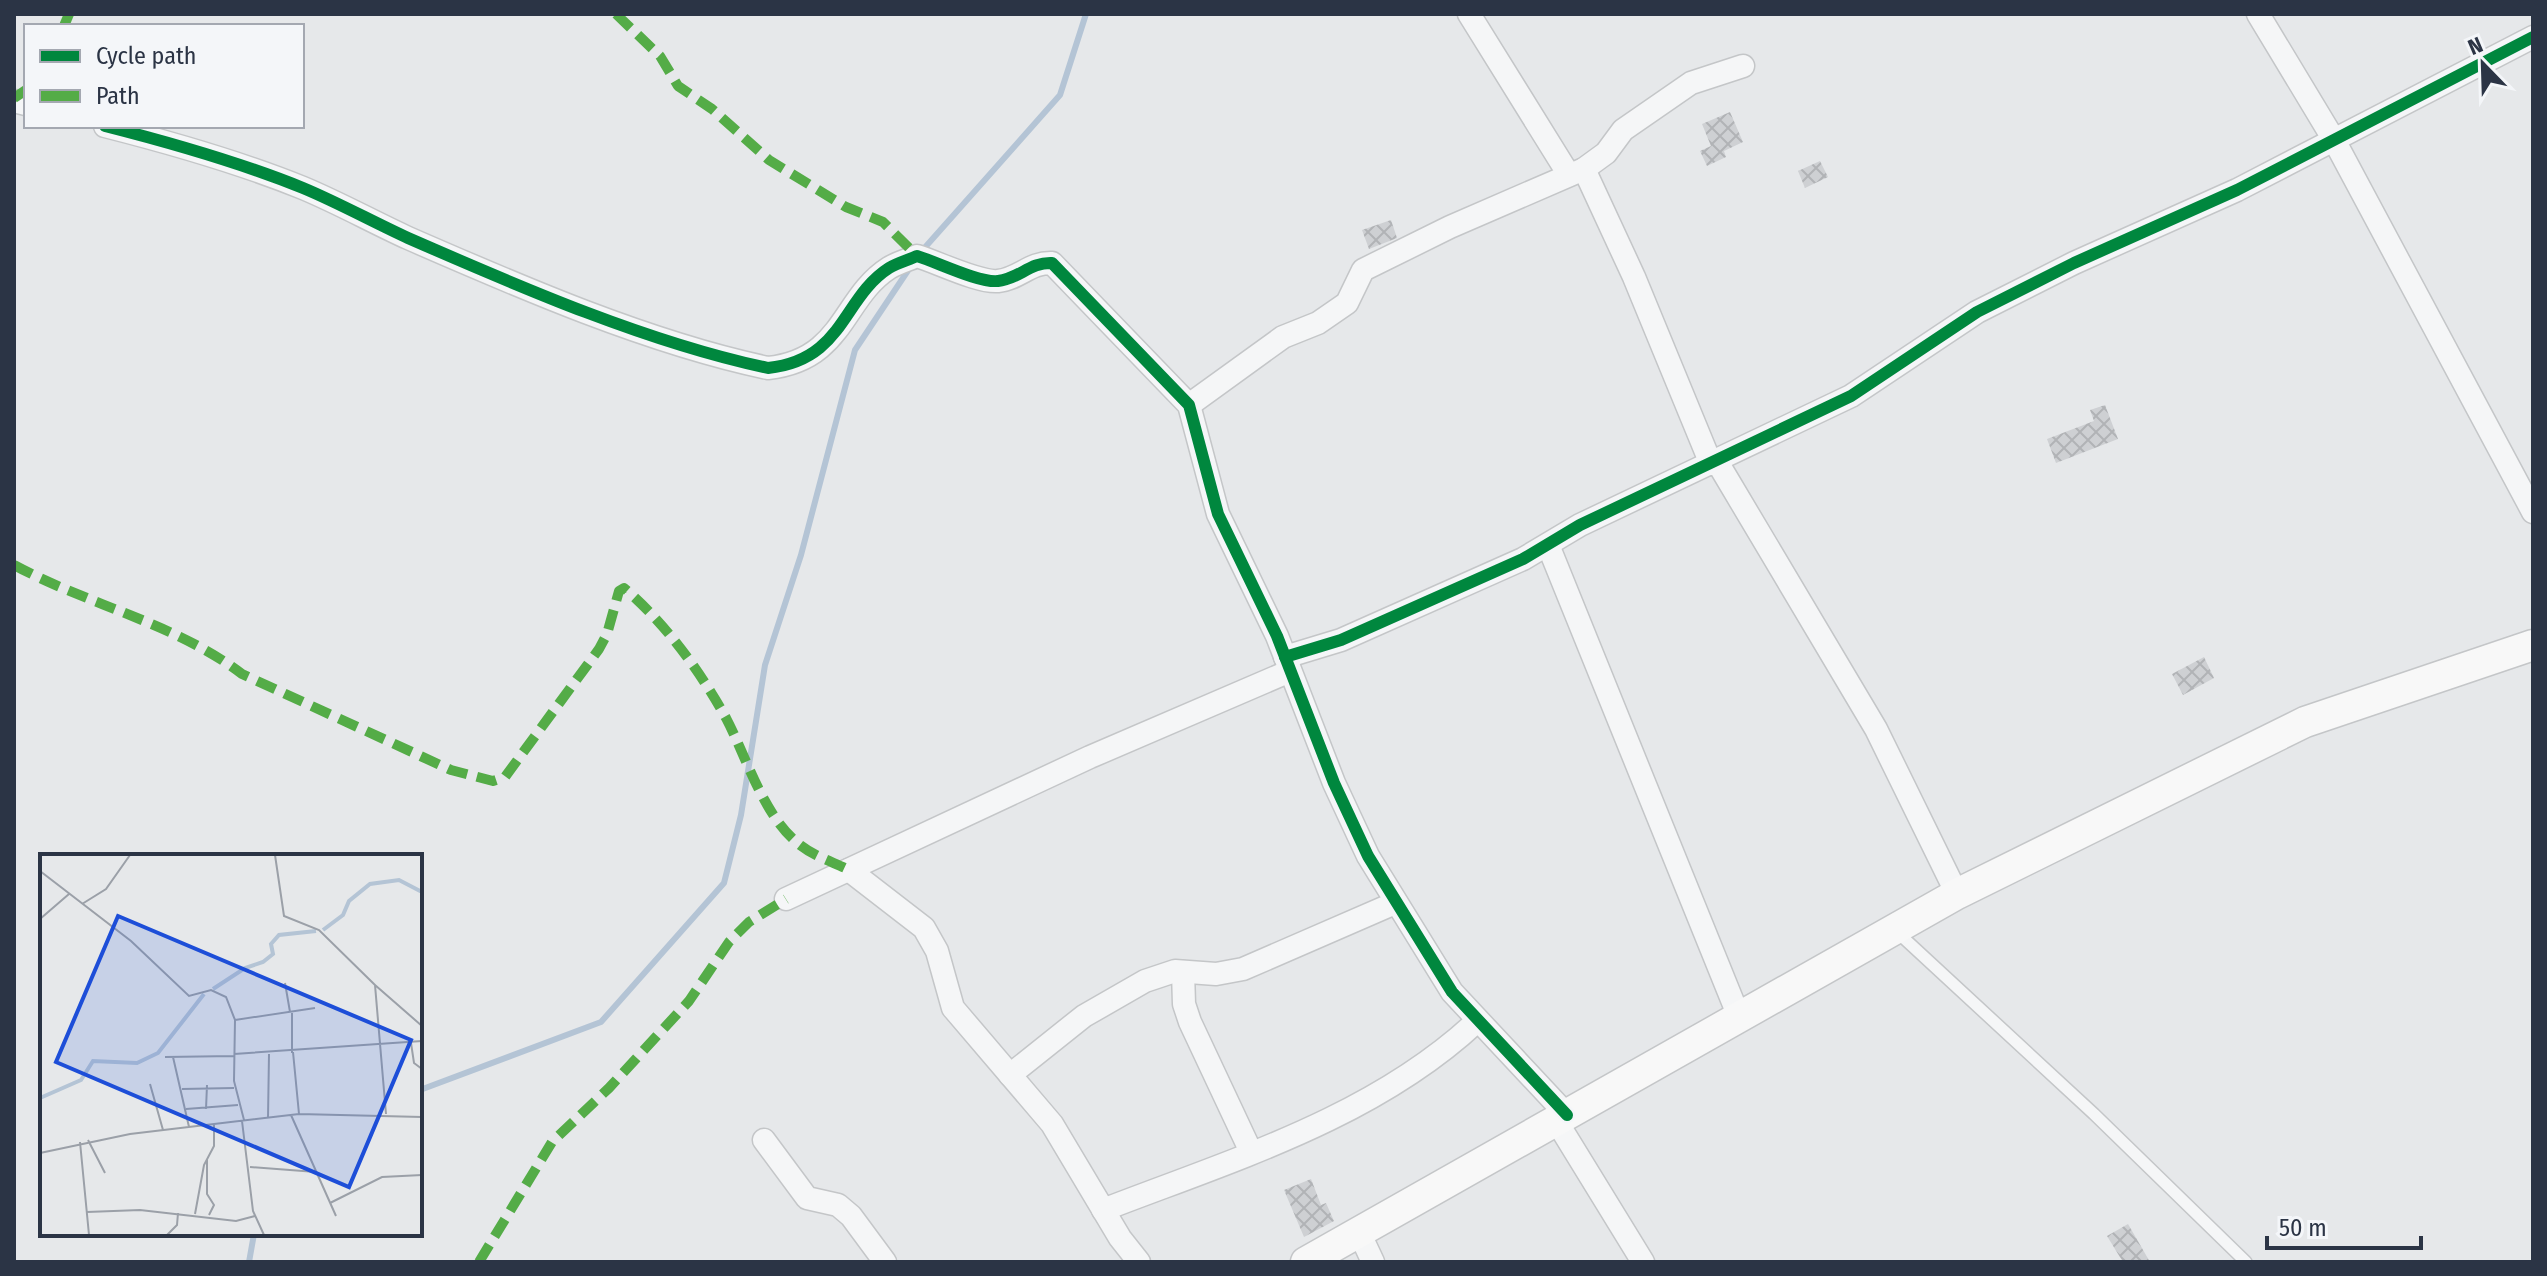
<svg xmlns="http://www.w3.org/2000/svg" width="2547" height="1276" font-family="'Fira Sans Condensed',sans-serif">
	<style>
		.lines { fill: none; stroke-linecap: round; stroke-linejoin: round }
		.stream { stroke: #b4c4d5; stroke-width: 6 }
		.building { fill: url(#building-cross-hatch) }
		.lane-casing { stroke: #c4c6c8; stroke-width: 14 }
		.street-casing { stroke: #c4c6c8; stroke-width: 25 }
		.secondary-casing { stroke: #c4c6c8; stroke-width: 33 }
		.lane { stroke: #f5f6f7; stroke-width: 11 }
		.street { stroke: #f5f6f7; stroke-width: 22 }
		.secondary { stroke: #f8f8f8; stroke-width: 30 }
		.quiet { stroke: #54ac47; stroke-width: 10; stroke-dasharray: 20 10; stroke-linecap: butt }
		.cycleway-casing { stroke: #f4f6f9; stroke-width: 17 }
		.cycleway { stroke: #00873e; stroke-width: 12 }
		.inset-river { fill: none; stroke: #b4c4d5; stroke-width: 4 }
		.inset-road { fill: none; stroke: #9ba0a8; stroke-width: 2 }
		.view { fill: #1d4ed8; fill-opacity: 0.15; stroke: #1d4ed8; stroke-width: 4 }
		.inset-edge { fill: none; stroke: #2b3445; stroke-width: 4 }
	</style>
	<defs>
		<pattern id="building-cross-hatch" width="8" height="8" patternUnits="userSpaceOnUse" patternTransform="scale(2)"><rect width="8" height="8" fill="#ced0d3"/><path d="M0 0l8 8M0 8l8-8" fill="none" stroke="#b1b3b6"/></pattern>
	</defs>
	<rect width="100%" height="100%" fill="#e6e8ea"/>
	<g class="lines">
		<g class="stream">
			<path d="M920,253L1060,95L1086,14"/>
			<path d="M420,1090L601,1022L724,883L741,815L765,665L801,555L855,350L911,266"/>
			<path d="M249,1262L254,1234"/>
		</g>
	</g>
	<g class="building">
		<path d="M1730,112L1743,142L1724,151L1726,157L1707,166L1700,151L1711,146L1702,124Z"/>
		<path d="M1820,161L1828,177L1805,188L1798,171Z"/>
		<path d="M1391,220L1397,238L1369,249L1362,230Z"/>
		<path d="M2105,405L2118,439L2056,463L2047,439L2094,421L2090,410Z"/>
		<path d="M2204,657L2214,678L2183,695L2172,674Z"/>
		<path d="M1311,1179L1321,1205L1326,1203L1334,1221L1304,1237L1284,1190Z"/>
		<path d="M2128,1224L2150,1262H2123L2107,1236Z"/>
	</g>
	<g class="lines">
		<g class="lane-casing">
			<path id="lane" d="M1895,930L2094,1114L2246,1262"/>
		</g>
		<g class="street-casing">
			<g id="street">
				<path d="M1469,14L1569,175"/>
				<path d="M2258,14L2334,140L2533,512"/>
				<path d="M14,101L26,104"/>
				<path d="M105,126C172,143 239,162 303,188C339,203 373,222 408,238C520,287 649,343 768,368C844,360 842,298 889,268C897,263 908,260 917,256C937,262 979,283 998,281C1019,279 1030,262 1052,263L1189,405L1218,514L1277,636L1334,783L1368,856L1452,992L1567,1115"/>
				<path d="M1584,169L1634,277L1711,464"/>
				<path d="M1189,405L1283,337L1318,323L1347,303L1363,270L1450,227L1584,169L1606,153L1623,130L1691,83L1743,66"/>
				<path d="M1716,460L1876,729L1957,894"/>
				<path d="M1548,545L1739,1017"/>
				<path d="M1285,657L1341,640L1523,559L1580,525L1851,396L1977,312L2074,263L2237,190L2533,37"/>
				<path d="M849,870L924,928L937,951L953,1008L1052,1124L1120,1238L1139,1262"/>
				<path d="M786,899L1090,757L1290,671"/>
				<path d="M1183,972L1184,1004L1190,1022L1251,1152"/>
				<path d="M1010,1075L1084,1016L1145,981L1175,971L1216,974L1243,969L1395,903"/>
				<path d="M1557,1122L1643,1262"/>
				<path d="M764,1140L807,1198L838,1205L851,1216L885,1262"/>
				<path d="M1103,1210C1232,1160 1373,1118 1476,1022"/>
				<path d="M1359,1232L1373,1262"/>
			</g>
		</g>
		<g class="secondary-casing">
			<path id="secondary" d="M1306,1262L1957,894L2305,722L2533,645"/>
		</g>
		<use href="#lane" class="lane"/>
		<use href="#street" class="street"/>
		<use href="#secondary" class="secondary"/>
		<g class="quiet">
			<path d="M616,14L660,56L678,86L712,109L769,160L846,207L883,222L917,256"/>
			<path d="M64,26L69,14"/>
			<path d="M14,98L26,90"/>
			<path d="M14,565C88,605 175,623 242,674L451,770L493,781L505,777L599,649L607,634L619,591L624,588C665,623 700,671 726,718C747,758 763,816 800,845C814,856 833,862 849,870"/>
			<path d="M479,1262L552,1142L609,1088L689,1001L729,942L749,922L786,899"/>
		</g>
		<g class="cycleway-casing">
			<g id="cycleway">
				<path d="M105,126C172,143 239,162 303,188C339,203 373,222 408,238C520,287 649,343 768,368C844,360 842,298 889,268C897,263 908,260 917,256C937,262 979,283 998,281C1019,279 1030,262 1052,263L1189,405L1218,514L1277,636L1334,783L1368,856L1452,992L1567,1115"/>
				<path d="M1285,657L1341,640L1523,559L1580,525L1851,396L1977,312L2074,263L2237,190L2533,37"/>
			</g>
		</g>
		<use href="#cycleway" class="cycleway"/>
	</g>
	<g transform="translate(40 854)">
		<rect width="382" height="382" fill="#e6e8ea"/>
		<path class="inset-river" d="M283,76L303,61L309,47L330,30L359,26L382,38M173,135L205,114L223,108L233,100L231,90L239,81L276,77M0,244L41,226L53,207L97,209L118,199L164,140"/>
		<path class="inset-road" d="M235,1L244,62L279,76L335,131L346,260M0,17L91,87L149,142L171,136L186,143L195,166L194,227L204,266M42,50L66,35L90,1M0,65L29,40M245,129L250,158M335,131L382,172M252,159V199M195,166L275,154M371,189L374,209L382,215M253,198L259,260M194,200L382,187M125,203L194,202M133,203L149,273M110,230L123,276M142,235L194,234M146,255L198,251M166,255L167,231M251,261L296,362M228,264L229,200M202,267L213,357L224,381M48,286L65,319M40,288L49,381M0,299L90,280L259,260L382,263M167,306V340L174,351L169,361M210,313L276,318M290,349L342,323L382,321M47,358L100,356L196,367L215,362M155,360L164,311L174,292V270M127,381L137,371L138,359"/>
		<path class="view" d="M78,62L371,186L309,333L16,208Z"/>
		<rect width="382" height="382" class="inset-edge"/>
	</g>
	<rect width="2547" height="1276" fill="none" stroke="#2b3445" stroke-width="32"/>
	<rect x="24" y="24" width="280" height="104" fill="#f4f6f9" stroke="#a4a8b1" stroke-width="2"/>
	<rect x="40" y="50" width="40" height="12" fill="#00873e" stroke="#a4a8b1" stroke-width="2"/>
	<text x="96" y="64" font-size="24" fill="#2b3445">Cycle path</text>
	<rect x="40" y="90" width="40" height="12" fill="#54ac47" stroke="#a4a8b1" stroke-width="2"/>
	<text x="96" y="104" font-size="24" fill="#2b3445">Path</text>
	<g transform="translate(2483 64) rotate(337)" stroke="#f4f6f9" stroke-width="6" paint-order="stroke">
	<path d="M0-6L14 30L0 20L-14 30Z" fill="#2b3445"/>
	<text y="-12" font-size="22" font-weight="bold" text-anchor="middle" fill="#2b3445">N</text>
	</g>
	<path d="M2267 1236v12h154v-12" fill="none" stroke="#2b3445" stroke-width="4"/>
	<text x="2279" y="1236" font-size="24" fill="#2b3445" stroke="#f4f6f9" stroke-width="6" paint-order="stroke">50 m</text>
</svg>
